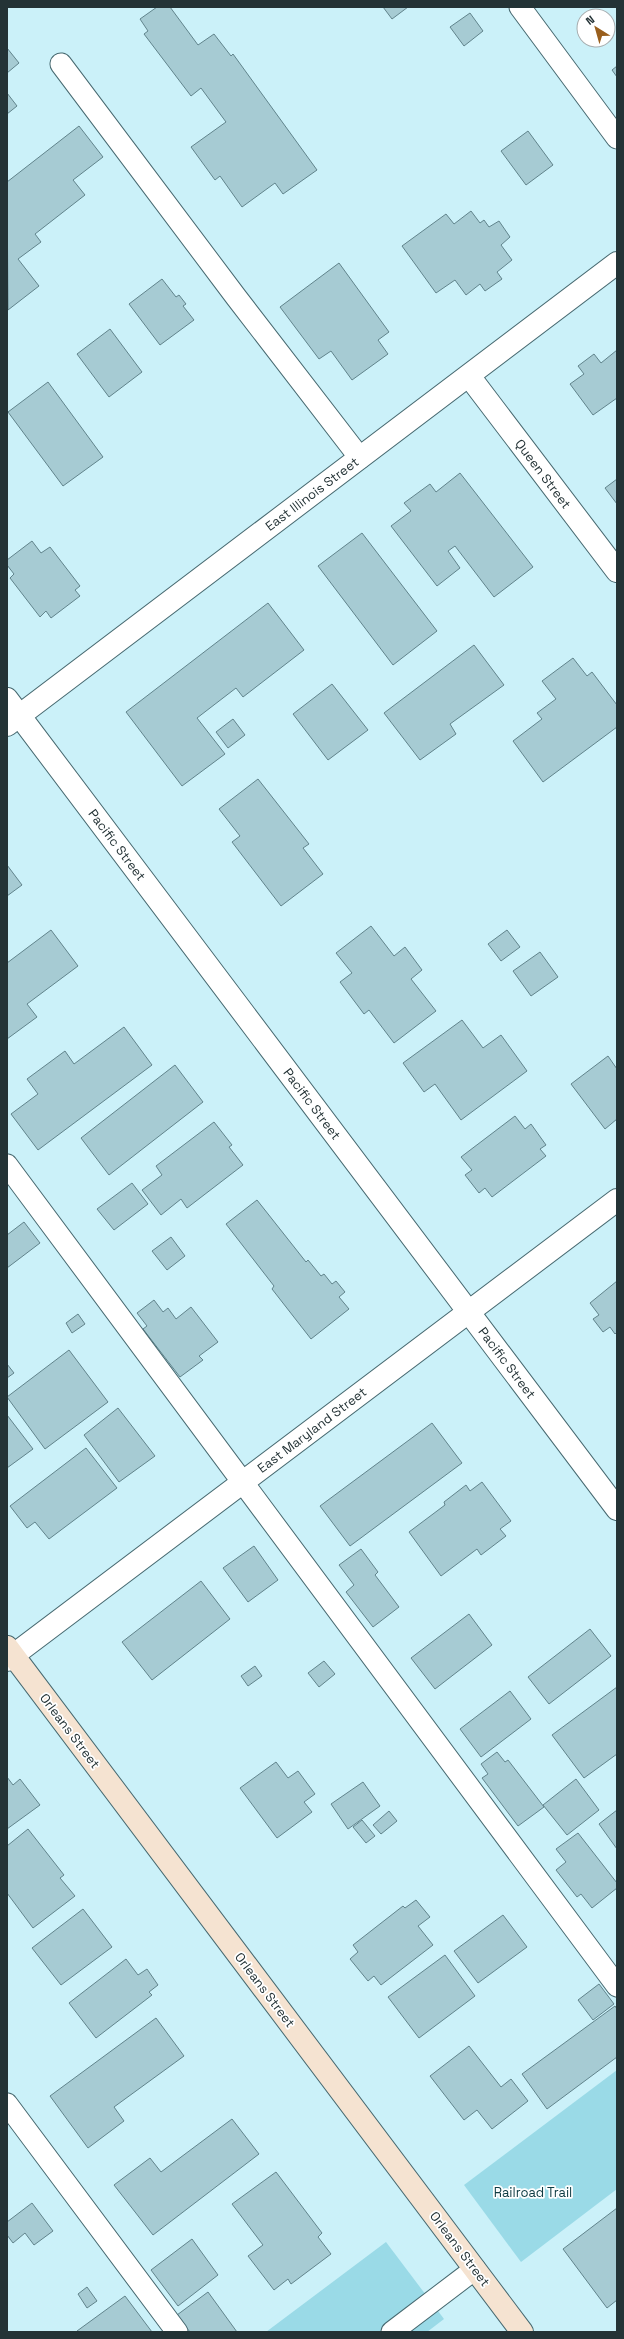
<svg xmlns="http://www.w3.org/2000/svg" width="624" height="2339" font-family="'Space Grotesk',sans-serif">
	<style>
		.green { fill: #9adae7 }
		.building { fill: #a6cbd3; stroke: #61848c }
		.lines { fill: none; stroke-linecap: round; stroke-linejoin: round }
		.service-casing { stroke: #476970; stroke-width: 23 }
		.minor-casing { stroke: #476970; stroke-width: 24 }
		.secondary-casing { stroke: #476970; stroke-width: 24 }
		.service { stroke: #fff; stroke-width: 21 }
		.minor { stroke: #fff; stroke-width: 22 }
		.secondary { stroke: #f5e3d1; stroke-width: 22 }
		.labels { text-anchor: middle; dominant-baseline: central; stroke-width: 3.5; stroke-linejoin: round; paint-order: stroke }
		.street-label { font-size: 13px; fill: #243336; stroke: #fff }
		.park-label { font-size: 13px; fill: #0e3b43; stroke: #fff }
	</style>
	<rect width="100%" height="100%" fill="#cbf1f9"/>
	<g class="green">
		<path d="M617,2070V2189L521,2262L464,2185Z"/>
		<path d="M386,2242L444,2319L427,2332H266Z"/>
	</g>
	<g class="building">
		<path d="M157,7H170L198,45L214,34L231,56L233,54L317,170L283,194L275,183L242,207L220,176L215,180L191,147L226,122L201,88L191,96L144,34L148,31L140,19Z"/>
		<path d="M383,7H408L392,19Z"/>
		<path d="M470,13L483,31L464,46L450,27Z"/>
		<path d="M7,48L19,63L7,73Z"/>
		<path d="M617,66V77L612,70Z"/>
		<path d="M7,93L17,106L7,114Z"/>
		<path d="M79,126L103,157L73,180L85,195L35,234L41,242L18,259L39,286L8,310L7,182Z"/>
		<path d="M528,131L553,165L526,185L501,151Z"/>
		<path d="M471,211L480,223L484,220L489,227L499,221L510,237L501,245L512,260L497,272L502,279L485,291L480,284L466,295L455,280L436,293L402,246L446,214L454,224Z"/>
		<path d="M339,263L389,332L378,340L388,354L352,380L331,351L319,359L280,307Z"/>
		<path d="M162,279L176,297L179,295L186,304L183,306L194,320L160,345L129,304Z"/>
		<path d="M110,329L142,372L109,397L77,354Z"/>
		<path d="M617,350V398L593,415L570,384L584,374L578,366L594,354L601,363Z"/>
		<path d="M48,382L103,457L63,486L8,412Z"/>
		<path d="M460,473L533,567L494,597L455,546L448,551L460,568L437,586L391,526L411,511L404,503L430,484L436,492Z"/>
		<path d="M617,479V504L605,488Z"/>
		<path d="M362,533L437,631L393,665L318,566Z"/>
		<path d="M32,541L41,553L50,547L80,586L75,590L80,596L51,618L46,611L40,617L10,578L14,574L7,565V560Z"/>
		<path d="M268,603L304,650L243,697L236,688L197,718L225,754L182,786L126,712Z"/>
		<path d="M474,645L504,685L450,724L456,734L420,760L384,713Z"/>
		<path d="M573,658L587,676L592,672L617,705V727L543,782L513,741L542,719L537,713L556,699L542,681Z"/>
		<path d="M332,684L368,730L328,760L293,714Z"/>
		<path d="M233,719L245,735L228,748L216,732Z"/>
		<path d="M258,779L309,844L303,848L323,874L281,906L232,842L240,836L219,809Z"/>
		<path d="M7,865L22,885L7,896Z"/>
		<path d="M371,926L394,956L405,947L422,970L411,979L436,1011L394,1043L369,1010L364,1014L340,982L352,973L336,953Z"/>
		<path d="M51,930L78,966L27,1004L37,1017L7,1039V963Z"/>
		<path d="M507,930L520,947L501,961L488,944Z"/>
		<path d="M540,952L558,977L531,996L513,971Z"/>
		<path d="M462,1020L483,1048L501,1035L527,1071L461,1120L435,1084L424,1092L403,1063Z"/>
		<path d="M124,1027L152,1065L38,1150L11,1114L38,1094L27,1079L65,1051L74,1064Z"/>
		<path d="M608,1056L617,1069V1119L605,1129L571,1084Z"/>
		<path d="M175,1065L203,1102L109,1175L81,1138Z"/>
		<path d="M515,1116L525,1129L531,1124L546,1145L540,1149L546,1156L492,1197L485,1188L479,1193L465,1175L472,1170L461,1157Z"/>
		<path d="M214,1122L232,1145L229,1147L243,1165L187,1208L181,1199L161,1215L142,1190L162,1175L156,1166Z"/>
		<path d="M132,1183L148,1204L114,1230L97,1209Z"/>
		<path d="M257,1200L306,1262L308,1260L321,1276L324,1274L332,1284L336,1281L345,1292L339,1297L349,1309L311,1339L272,1289L274,1286L226,1224Z"/>
		<path d="M24,1222L40,1243L7,1268V1235Z"/>
		<path d="M171,1237L185,1256L167,1270L152,1251Z"/>
		<path d="M617,1281V1332L615,1334L610,1327L603,1332L593,1319L599,1315L590,1303Z"/>
		<path d="M154,1300L163,1312L168,1308L176,1319L191,1307L218,1342L199,1356L203,1360L180,1377L143,1329L147,1326L137,1313Z"/>
		<path d="M78,1314L85,1324L72,1333L66,1323Z"/>
		<path d="M69,1350L108,1402L45,1449L7,1397Z"/>
		<path d="M7,1364L14,1373L7,1378Z"/>
		<path d="M118,1408L155,1456L119,1482L84,1435Z"/>
		<path d="M7,1415L33,1449L7,1468Z"/>
		<path d="M432,1423L462,1463L350,1546L320,1506Z"/>
		<path d="M86,1448L117,1488L49,1539L35,1522L27,1528L10,1506Z"/>
		<path d="M482,1482L511,1521L500,1529L506,1536L481,1555L477,1549L441,1576L409,1532L445,1505L444,1502L466,1485L470,1491Z"/>
		<path d="M254,1546L278,1580L248,1602L223,1568Z"/>
		<path d="M361,1549L378,1572L375,1575L399,1607L373,1627L346,1592L354,1585L339,1565Z"/>
		<path d="M201,1581L230,1619L152,1680L122,1642Z"/>
		<path d="M469,1614L492,1645L435,1689L411,1658Z"/>
		<path d="M590,1629L611,1656L549,1704L528,1677Z"/>
		<path d="M324,1661L335,1674L319,1687L308,1673Z"/>
		<path d="M255,1666L262,1676L248,1686L241,1676Z"/>
		<path d="M617,1687V1754L584,1778L552,1735Z"/>
		<path d="M510,1691L531,1719L481,1757L460,1729Z"/>
		<path d="M497,1752L505,1762L508,1760L544,1807L518,1826L482,1778L488,1774L481,1764Z"/>
		<path d="M276,1762L288,1778L298,1771L315,1794L304,1802L312,1812L277,1838L240,1788Z"/>
		<path d="M7,1777L13,1785L20,1779L40,1805L7,1829Z"/>
		<path d="M576,1779L599,1810L567,1835L543,1805Z"/>
		<path d="M363,1782L380,1806L348,1829L331,1804Z"/>
		<path d="M617,1810V1849L599,1824Z"/>
		<path d="M389,1811L397,1821L381,1834L373,1825Z"/>
		<path d="M362,1820L375,1836L366,1843L353,1827Z"/>
		<path d="M28,1829L64,1875L60,1878L75,1896L33,1928L7,1893V1846Z"/>
		<path d="M578,1833L617,1883V1888L592,1908L581,1894L577,1897L556,1870L566,1862L556,1849Z"/>
		<path d="M416,1900L430,1917L418,1926L433,1945L381,1985L374,1976L368,1981L350,1959L358,1952L353,1945L403,1906L405,1908Z"/>
		<path d="M83,1909L112,1947L61,1985L32,1948Z"/>
		<path d="M503,1915L527,1947L478,1983L454,1951Z"/>
		<path d="M445,1955L475,1996L419,2038L388,1997Z"/>
		<path d="M126,1959L138,1975L147,1969L158,1985L149,1992L152,1995L96,2038L69,2003Z"/>
		<path d="M599,1984L614,2004L593,2020L578,2000Z"/>
		<path d="M615,2006L617,2009V2057L547,2109L522,2074Z"/>
		<path d="M156,2018L184,2056L114,2107L124,2121L88,2148L50,2096Z"/>
		<path d="M469,2046L501,2087L511,2079L528,2101L492,2129L477,2110L464,2120L430,2076Z"/>
		<path d="M232,2119L259,2154L153,2235L114,2185L150,2158L161,2172Z"/>
		<path d="M276,2172L322,2233L318,2237L331,2254L291,2284L288,2279L274,2290L248,2256L263,2245L232,2204Z"/>
		<path d="M32,2203L53,2231L34,2245L25,2233L13,2243L7,2235V2222Z"/>
		<path d="M617,2208V2300L607,2308L563,2249Z"/>
		<path d="M192,2239L218,2275L178,2306L151,2270Z"/>
		<path d="M87,2287L97,2301L87,2308L78,2294Z"/>
		<path d="M208,2292L237,2332H190L177,2315Z"/>
		<path d="M125,2296L152,2332H78L77,2331Z"/>
	</g>
	<g class="lines">
		<g class="service-casing">
			<g id="service">
				<path d="M520,7L617,138"/>
				<path d="M61,64L236,297L360,458"/>
				<path d="M7,1165L617,1986"/>
				<path d="M7,2104L177,2332"/>
				<path d="M392,2332L475,2269"/>
			</g>
		</g>
		<g class="minor-casing">
			<g id="minor">
				<path d="M469,376L617,571"/>
				<path d="M7,699L617,1509"/>
				<path d="M7,725L617,263"/>
				<path d="M7,1660L617,1200"/>
			</g>
		</g>
		<g class="secondary-casing">
			<path id="secondary" d="M7,1647L522,2332"/>
		</g>
		<use href="#service" class="service"/>
		<use href="#minor" class="minor"/>
		<use href="#secondary" class="secondary"/>
	</g>
	<g class="labels">
		<g class="street-label">
			<text transform="translate(543 474) rotate(53)">Queen Street</text>
			<text transform="translate(312 494) rotate(-37)">East Illinois Street</text>
			<text transform="translate(117 845) rotate(53)">Pacific Street</text>
			<text transform="translate(312 1104) rotate(53)">Pacific Street</text>
			<text transform="translate(507 1363) rotate(53)">Pacific Street</text>
			<text transform="translate(312 1430) rotate(-37)">East Maryland Street</text>
			<text transform="translate(70 1731) rotate(53)">Orleans Street</text>
			<text transform="translate(265 1990) rotate(53)">Orleans Street</text>
			<text transform="translate(460 2249) rotate(53)">Orleans Street</text>
		</g>
		<g class="park-label">
			<text x="533" y="2192">Railroad Trail</text>
		</g>
	</g>
	<rect width="624" height="2339" fill="none" stroke="#243336" stroke-width="16"/>
	<g transform="translate(596 28) rotate(323)"><circle r="19" fill="#ffffff" stroke="#a7adaf"/>
	<path d="M0-3L7 15L0 10L-7 15Z" fill="#995f1d"/>
	<text y="-6" font-size="11" font-weight="bold" text-anchor="middle" fill="#243336">N</text>
	</g>
</svg>
